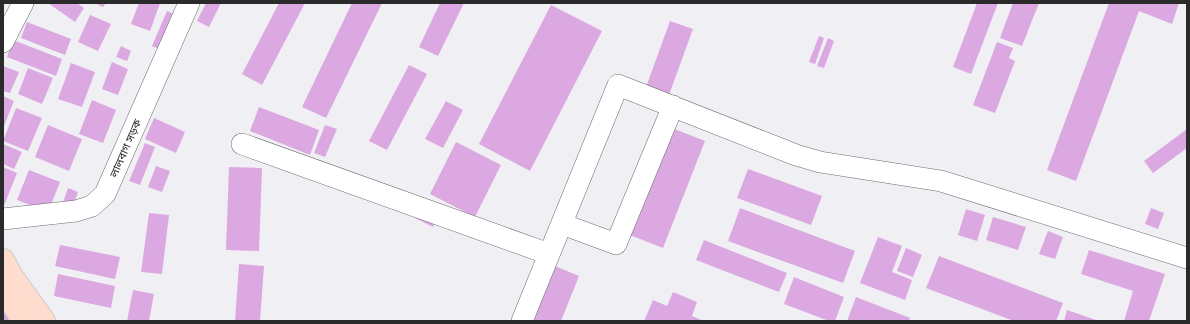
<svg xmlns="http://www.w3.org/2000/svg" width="1190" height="324" font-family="'Noto Sans','Noto Sans Bengali',sans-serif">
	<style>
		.building { fill: #dca8e1 }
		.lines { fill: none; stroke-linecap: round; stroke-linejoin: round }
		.minor-casing { stroke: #6c6c6f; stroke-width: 22 }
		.major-casing { stroke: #ccc; stroke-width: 24 }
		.minor { stroke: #fff; stroke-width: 21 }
		.major { stroke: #fedcce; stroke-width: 22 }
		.labels { text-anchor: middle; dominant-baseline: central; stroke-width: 3; stroke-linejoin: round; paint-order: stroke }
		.street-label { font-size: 11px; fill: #2a2a2b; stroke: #fff }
	</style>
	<rect width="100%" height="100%" fill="#f0f0f4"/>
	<g class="building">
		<path d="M48,3H77L84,8L75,22Z"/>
		<path d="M95,3H106L103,7Z"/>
		<path d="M139,3H160L150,31L131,24Z"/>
		<path d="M206,3H221L209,27L197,21Z"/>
		<path d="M279,3H305L262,85L242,74Z"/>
		<path d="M352,3H382L326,118L302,107Z"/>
		<path d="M440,3H464L438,56L419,47Z"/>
		<path d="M977,3H998L971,74L953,67Z"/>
		<path d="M1013,3H1039L1022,46L1000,38Z"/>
		<path d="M1109,3H1179L1172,24L1139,11L1076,181L1047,170Z"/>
		<path d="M551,5L602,31L530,171L479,144Z"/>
		<path d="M167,11L178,16L164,51L152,46Z"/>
		<path d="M90,15L111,24L98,51L78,42Z"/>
		<path d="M670,21L693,29L669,95L646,87Z"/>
		<path d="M27,22L71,39L65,55L21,38Z"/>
		<path d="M819,36L824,38L815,64L809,62Z"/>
		<path d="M828,38L834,41L824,68L817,66Z"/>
		<path d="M13,40L62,59L56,76L7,57Z"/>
		<path d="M997,42L1013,48L1009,58L1015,61L995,113L973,105Z"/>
		<path d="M121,46L131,51L127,61L116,57Z"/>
		<path d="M112,62L128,69L118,95L102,89Z"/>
		<path d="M71,63L95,72L82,107L58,99Z"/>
		<path d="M409,65L427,74L387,150L369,141Z"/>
		<path d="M3,66L19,72L10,93L3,91Z"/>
		<path d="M28,68L53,78L42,104L18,94Z"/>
		<path d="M3,96L14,101L3,129Z"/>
		<path d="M92,100L116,110L103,143L79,134Z"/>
		<path d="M446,101L463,110L443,148L425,139Z"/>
		<path d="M259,107L319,130L310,155L250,131Z"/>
		<path d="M16,108L42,118L28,151L3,141Z"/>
		<path d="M154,118L185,132L176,153L145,139Z"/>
		<path d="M48,125L82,139L69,171L35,157Z"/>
		<path d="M325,125L337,129L325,157L314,153Z"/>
		<path d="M672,128L705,141L663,248L630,235Z"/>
		<path d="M1187,129V148L1153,173L1144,161Z"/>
		<path d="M456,142L501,165L475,217L430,194Z"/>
		<path d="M145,143L155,147L140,185L129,181Z"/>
		<path d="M3,144L22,152L14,169L3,164Z"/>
		<path d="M156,166L170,171L162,192L148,187Z"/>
		<path d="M3,167L17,173L3,208Z"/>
		<path d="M229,167L262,168L259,251L226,250Z"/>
		<path d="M748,169L822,196L811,225L737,198Z"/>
		<path d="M29,170L60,182L48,212L17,200Z"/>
		<path d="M68,188L78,192L72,209L62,205Z"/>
		<path d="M740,208L855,251L843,283L728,241Z"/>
		<path d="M1151,208L1164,213L1158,229L1145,224Z"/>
		<path d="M419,209L437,217L433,227L415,218Z"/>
		<path d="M966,209L985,215L977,241L958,235Z"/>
		<path d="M149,213L169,215L162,274L141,272Z"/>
		<path d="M993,217L1026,227L1018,250L986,240Z"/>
		<path d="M1048,231L1063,237L1055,259L1039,254Z"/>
		<path d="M878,237L902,246L892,272L912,280L905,300L860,283Z"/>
		<path d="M704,240L787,273L779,292L696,260Z"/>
		<path d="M60,245L120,257L115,279L55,266Z"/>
		<path d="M906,248L922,255L913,277L897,271Z"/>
		<path d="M1089,250L1165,274L1149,321H1124L1133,291L1081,274Z"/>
		<path d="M939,256L1063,303L1056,321H1014L926,288Z"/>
		<path d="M239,264L264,266L260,321H235Z"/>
		<path d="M550,264L579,276L561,321H527Z"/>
		<path d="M58,274L115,286L111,308L54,296Z"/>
		<path d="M794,277L844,297L835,321H829L784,304Z"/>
		<path d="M133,290L154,294L149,321H127Z"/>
		<path d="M673,292L697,302L692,316L704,321H644L653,300L667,306Z"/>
		<path d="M856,297L910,318L909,321H847Z"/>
		<path d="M3,308H9L8,321H3Z"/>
		<path d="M1067,310L1099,321H1064Z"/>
	</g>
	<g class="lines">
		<g class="minor-casing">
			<g id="minor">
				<path d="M3,42L23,3"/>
				<path d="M242,144L549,254"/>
				<path d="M3,219L76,211L92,206L105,194L189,3"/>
				<path d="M562,224L616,244L673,106"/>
				<path d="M522,321L618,85L796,155L820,162L941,181L1187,258"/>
			</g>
		</g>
		<g class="major-casing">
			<g id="major">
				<path d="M3,260L11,275L44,321"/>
				<path d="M3,290L24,321"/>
			</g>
		</g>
		<use href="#minor" class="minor"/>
		<use href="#major" class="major"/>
	</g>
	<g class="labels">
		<g class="street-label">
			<text transform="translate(125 148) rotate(-66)">লালবাগ সড়ক</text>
		</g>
	</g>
	<rect width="1190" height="324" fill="none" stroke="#2a2a2b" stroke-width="8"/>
</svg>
